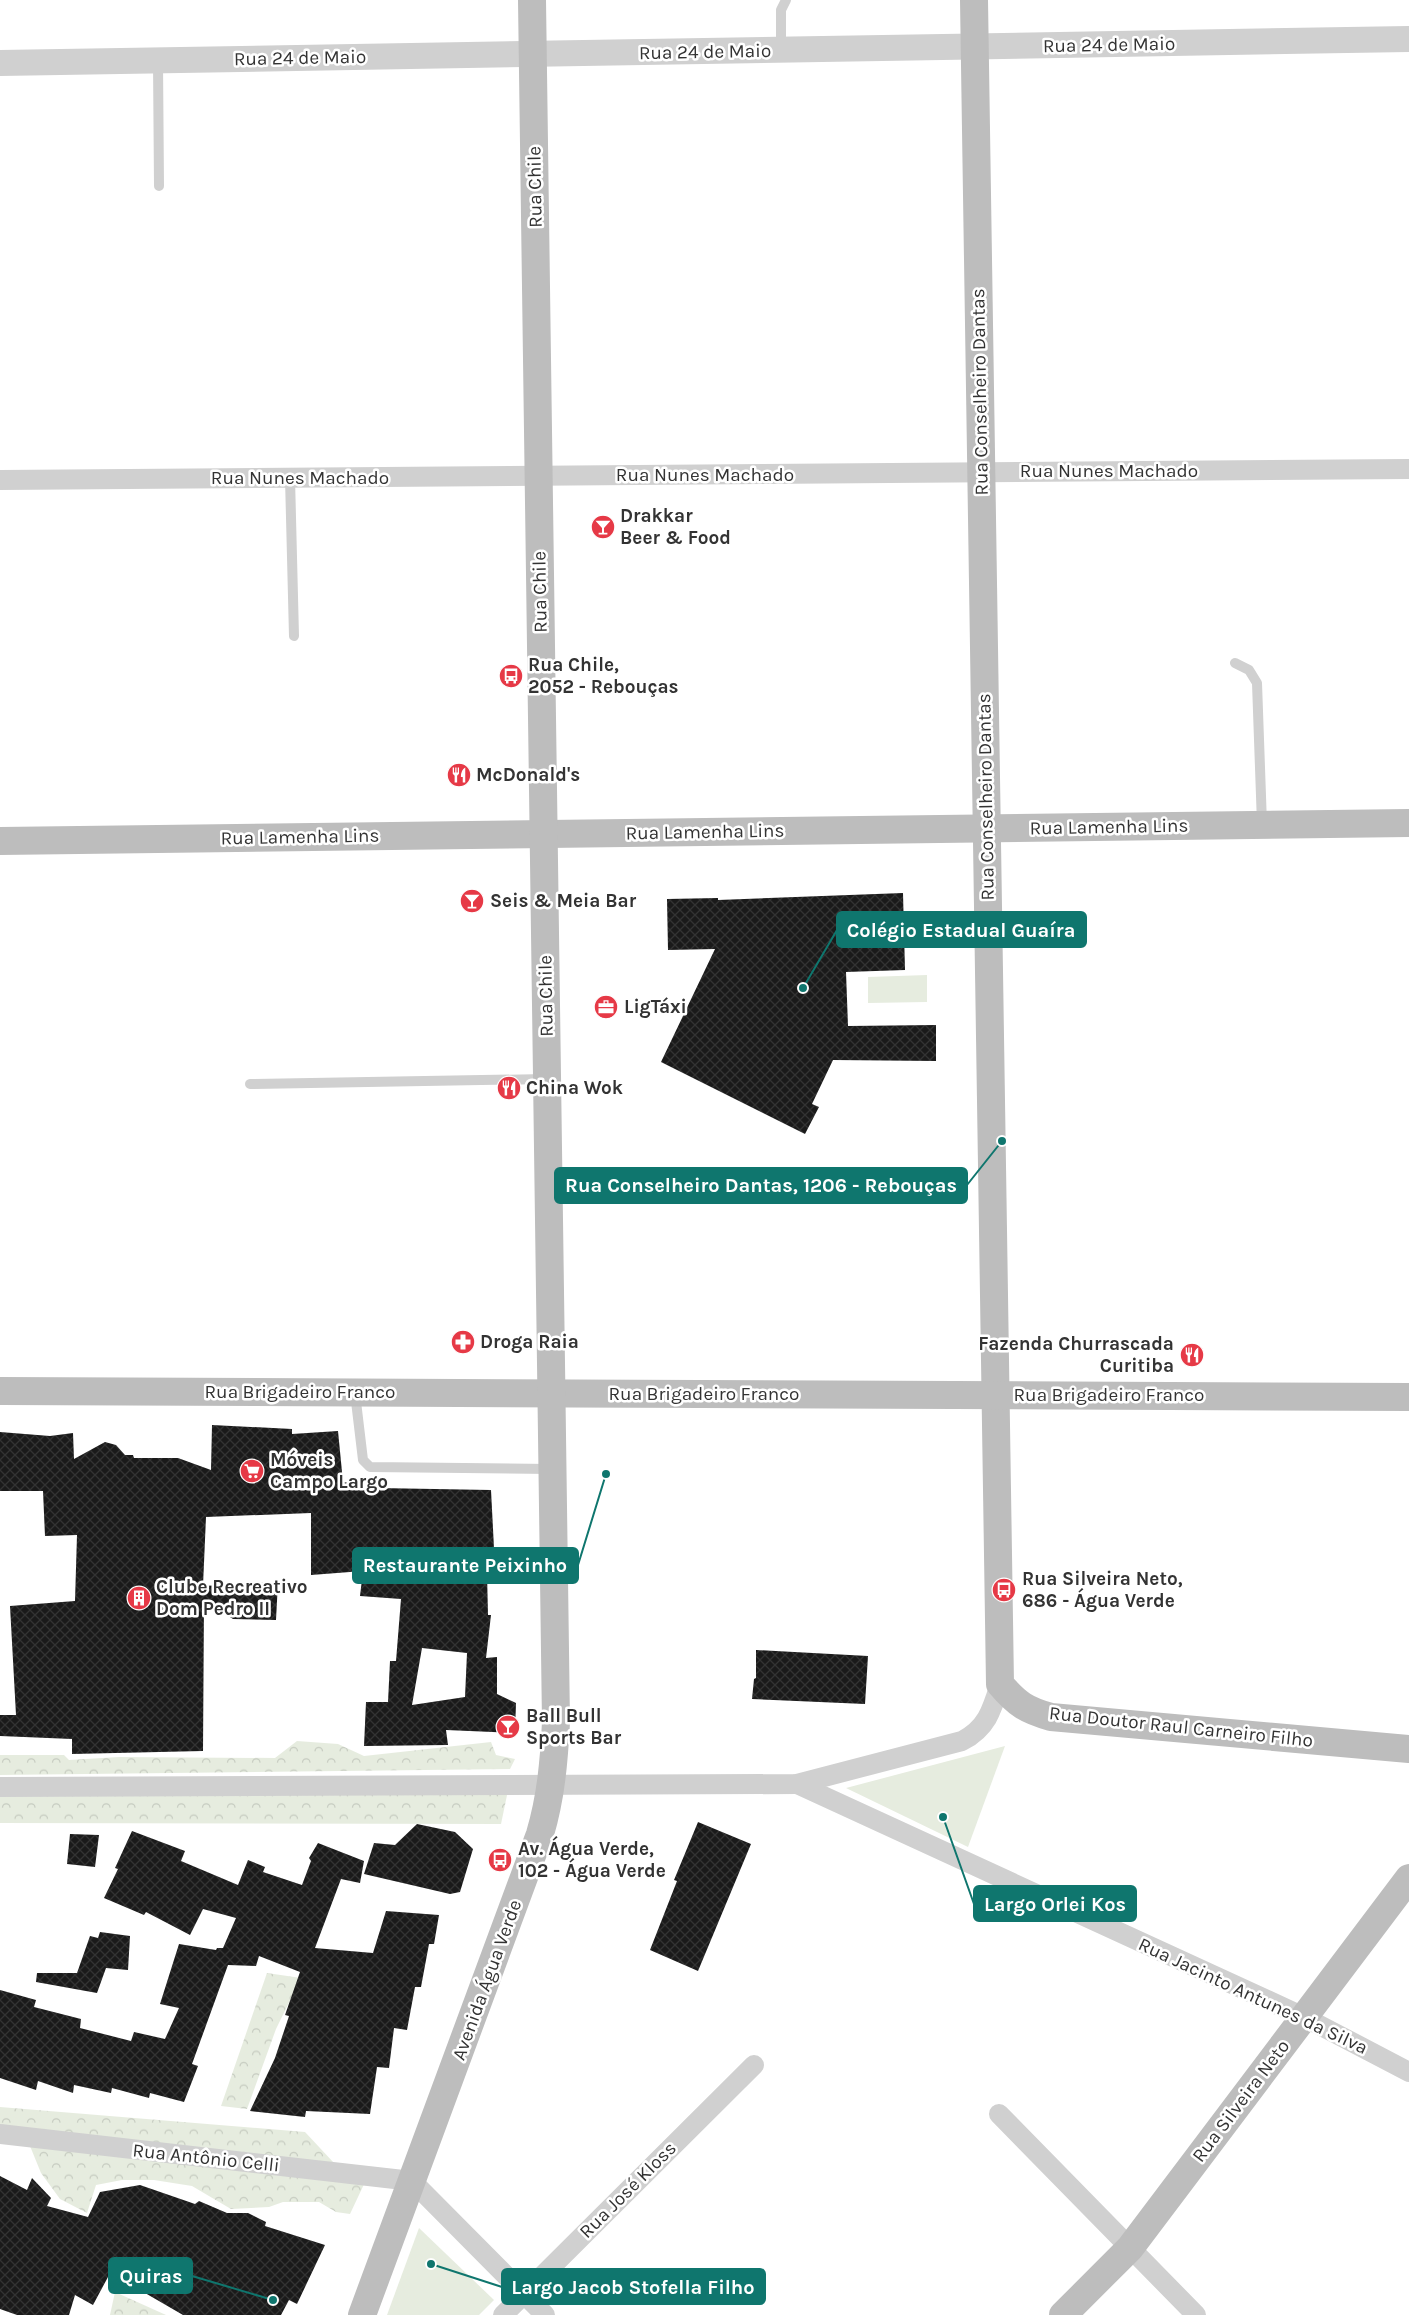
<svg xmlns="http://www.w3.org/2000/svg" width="1409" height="2315" font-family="Karla,sans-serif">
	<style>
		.forest { fill: url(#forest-crowns) }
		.green { fill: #e6ecdf }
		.building { fill: url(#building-cross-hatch); fill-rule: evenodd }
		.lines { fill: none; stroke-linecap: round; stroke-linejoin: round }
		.service { stroke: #d0d0d0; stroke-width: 10 }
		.minor { stroke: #d0d0d0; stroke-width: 20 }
		.tertiary { stroke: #d0d0d0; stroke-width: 26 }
		.secondary { stroke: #bdbdbd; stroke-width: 28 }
		.labels { text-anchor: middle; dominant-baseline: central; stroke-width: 5; stroke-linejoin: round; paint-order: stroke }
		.street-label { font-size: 19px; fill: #333; stroke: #fff }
		.poi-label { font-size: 19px; font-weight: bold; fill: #333; stroke: #fff; text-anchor: start }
		.leader { fill: none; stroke: #0f766e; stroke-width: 2 }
		.callout-dot { fill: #0f766e; stroke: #fff; stroke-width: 2 }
		.callout { fill: #0f766e; stroke: #0f766e; stroke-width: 2 }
		.callout-label { font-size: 20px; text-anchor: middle; font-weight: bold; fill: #fff }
	</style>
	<defs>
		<pattern id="forest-crowns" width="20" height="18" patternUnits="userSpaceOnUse" patternTransform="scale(1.25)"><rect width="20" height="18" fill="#e6ecdf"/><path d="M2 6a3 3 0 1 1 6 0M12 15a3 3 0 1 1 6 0" fill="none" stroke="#c6cbc0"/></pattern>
		<pattern id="building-cross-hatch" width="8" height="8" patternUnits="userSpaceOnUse" patternTransform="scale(1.25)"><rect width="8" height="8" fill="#1a1a1a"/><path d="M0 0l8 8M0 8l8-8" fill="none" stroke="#333"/></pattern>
	</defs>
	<rect width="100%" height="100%" fill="#fff"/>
	<g class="forest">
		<path d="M297,1741L338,1744L364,1756L491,1742L496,1755L515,1759L510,1769L0,1775V1755H64L69,1760L119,1757L275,1758Z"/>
		<path d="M511,1776L501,1824L0,1823V1786Z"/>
		<path d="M267,1973L301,1978L276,2029L247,2109L221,2106Z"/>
		<path d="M0,2107L305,2132L334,2163L0,2125Z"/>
		<path d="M30,2146L366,2180L350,2214L336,2212L319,2202H283L269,2207L231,2209L192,2186L154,2180H122L96,2185L87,2213L60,2199L41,2173Z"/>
		<path d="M115,2292L166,2315H110Z"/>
	</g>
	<g class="green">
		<path d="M927,975V1002L868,1003V977Z"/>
		<path d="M1005,1746L968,1847L846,1788Z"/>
		<path d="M419,2228L494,2300L479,2315H387Z"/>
	</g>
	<g class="building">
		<path d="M903,893L905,970L846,972L848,1026L936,1025V1061L833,1060L812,1104L819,1107L805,1134L661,1062L715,949L668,950L667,899L718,898V900Z"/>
		<path d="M212,1425L292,1429V1434L338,1431L343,1482L378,1488L491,1490L494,1548L491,1574L487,1573L488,1615H491L486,1658L497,1657V1694L516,1703L515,1733L446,1730L448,1745L364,1746L366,1702H388L390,1661H396L401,1599L360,1596L363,1571L311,1575V1513L206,1517L203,1586L278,1582L276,1620L233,1619L204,1600L203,1751L72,1754V1739L0,1736V1715H16L10,1606L75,1601L77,1535L45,1536L43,1491H0V1432L50,1436L73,1433L74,1459L105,1442L116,1445L125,1455H133L134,1458H178L211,1470ZM422,1648L467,1653L465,1697L412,1705Z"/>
		<path d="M756,1650L868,1656L865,1704L752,1699L754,1679L756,1678Z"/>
		<path d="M698,1822L751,1844L698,1971L650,1950L677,1881L674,1880Z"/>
		<path d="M417,1824L455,1832L473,1849L460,1892L450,1894L364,1874L374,1843L395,1845Z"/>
		<path d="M132,1831L185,1851L181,1861L238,1885L248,1860L265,1867L263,1872L302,1885L311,1861L309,1858L318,1843L364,1861L360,1883L341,1879L315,1948L373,1953L386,1911L439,1915L434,1944H429L421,1987H415L407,2030L394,2028L389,2068L377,2067L370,2114L306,2111L305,2117L250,2111L275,2058L289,2016L285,2015L300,1972L259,1956L256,1966L228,1965L192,2064L198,2066L184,2102L150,2093L149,2098L112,2088L111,2093L74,2085L73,2093L38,2081L36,2090L0,2078V1990L36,2000L34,2007L81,2019L80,2028L131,2041L134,2032L165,2039L179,2008L160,2004L179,1944L216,1950L217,1948H223L236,1918L203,1909L190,1935L146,1912L144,1915L104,1898L118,1869L115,1868Z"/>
		<path d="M70,1834L99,1835L95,1867L67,1864Z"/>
		<path d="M100,1932L130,1936L128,1970L106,1968L97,1993L36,1982L37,1973H77L90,1936L98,1938Z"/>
		<path d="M0,2176L27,2190L32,2178L51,2198L47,2206L88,2217L100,2192L140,2185L195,2204L199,2201L227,2213H248L266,2222L265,2226L325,2245L297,2304L289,2300L281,2315H183L133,2286L108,2277L93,2305L75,2295L69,2315H17L0,2309Z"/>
	</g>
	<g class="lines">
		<g class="service">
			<path d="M781,49V10L786,0"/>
			<path d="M158,62L159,186"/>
			<path d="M290,478L294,636"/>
			<path d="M1235,663L1249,670L1257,683L1262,824"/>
			<path d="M250,1084L546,1079"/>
			<path d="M355,1393L363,1460L370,1467L551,1469"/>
		</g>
		<g class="minor">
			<path d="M0,480L1409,469"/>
			<path d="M797,1784L1304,2017L1409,2072"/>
			<path d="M0,1787L797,1784L962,1741C987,1728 992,1710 1000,1684"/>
			<path d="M999,2114L1196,2315"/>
			<path d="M0,2134L412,2181L545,2315"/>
			<path d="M503,2315L754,2065"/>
		</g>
		<path class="tertiary" d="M0,63L1409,39"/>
		<g class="secondary">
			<path d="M974,0L1000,1684C1017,1704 1026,1710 1051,1717L1409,1749"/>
			<path d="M0,841L1409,823"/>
			<path d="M0,1391L1409,1397"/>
			<path d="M362,2315L540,1834C551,1797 554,1761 556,1722L532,0"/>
			<path d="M1063,2315L1130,2248L1409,1878"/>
		</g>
	</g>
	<defs>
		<g id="bar-disc" transform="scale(1.25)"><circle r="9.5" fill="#e63946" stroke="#fff"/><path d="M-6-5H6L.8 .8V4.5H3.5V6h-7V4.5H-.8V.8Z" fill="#fff"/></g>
		<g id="bus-disc" transform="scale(1.25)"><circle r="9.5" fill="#e63946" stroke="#fff"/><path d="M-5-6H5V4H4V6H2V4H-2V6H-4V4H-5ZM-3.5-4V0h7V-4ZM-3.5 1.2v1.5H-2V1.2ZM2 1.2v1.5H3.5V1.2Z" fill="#fff"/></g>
		<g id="restaurant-disc" transform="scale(1.25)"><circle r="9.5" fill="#e63946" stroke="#fff"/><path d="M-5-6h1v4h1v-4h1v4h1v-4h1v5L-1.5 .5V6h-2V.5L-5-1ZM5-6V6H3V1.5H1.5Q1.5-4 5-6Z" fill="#fff"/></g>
		<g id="office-disc" transform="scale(1.25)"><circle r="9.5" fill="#e63946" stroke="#fff"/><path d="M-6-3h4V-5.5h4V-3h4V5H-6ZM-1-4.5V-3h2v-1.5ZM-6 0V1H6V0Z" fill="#fff"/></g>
		<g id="pharmacy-disc" transform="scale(1.25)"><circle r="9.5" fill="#e63946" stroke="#fff"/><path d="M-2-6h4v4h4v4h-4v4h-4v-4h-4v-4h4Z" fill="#fff"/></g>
		<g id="supermarket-disc" transform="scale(1.25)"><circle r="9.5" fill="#e63946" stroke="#fff"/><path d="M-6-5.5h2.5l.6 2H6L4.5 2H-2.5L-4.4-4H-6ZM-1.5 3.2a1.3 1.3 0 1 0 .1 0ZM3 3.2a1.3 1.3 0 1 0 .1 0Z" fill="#fff"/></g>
		<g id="building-disc" transform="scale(1.25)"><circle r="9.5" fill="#e63946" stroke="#fff"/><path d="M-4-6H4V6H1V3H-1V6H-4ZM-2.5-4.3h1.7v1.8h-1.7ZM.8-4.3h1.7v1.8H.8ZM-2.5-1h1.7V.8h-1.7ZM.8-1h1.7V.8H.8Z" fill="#fff"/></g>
	</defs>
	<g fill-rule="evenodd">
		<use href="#bar-disc" x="603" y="527"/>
		<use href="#bus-disc" x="511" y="676"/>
		<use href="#restaurant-disc" x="459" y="775"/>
		<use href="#bar-disc" x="472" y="901"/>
		<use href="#office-disc" x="606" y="1007"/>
		<use href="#restaurant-disc" x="509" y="1088"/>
		<use href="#pharmacy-disc" x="463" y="1342"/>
		<use href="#restaurant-disc" x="1192" y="1355"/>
		<use href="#supermarket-disc" x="252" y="1471"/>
		<use href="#bus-disc" x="1004" y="1590"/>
		<use href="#building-disc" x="139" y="1598"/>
		<use href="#bar-disc" x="508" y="1727"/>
		<use href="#bus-disc" x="500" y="1860"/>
	</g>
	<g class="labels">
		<g class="street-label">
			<text transform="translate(1109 45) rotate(-1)">Rua 24 de Maio</text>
			<text transform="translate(705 52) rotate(-1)">Rua 24 de Maio</text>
			<text transform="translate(300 58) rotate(-1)">Rua 24 de Maio</text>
			<text transform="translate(535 187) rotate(-91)">Rua Chile</text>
			<text transform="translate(980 392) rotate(-91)">Rua Conselheiro Dantas</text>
			<text x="1109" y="471">Rua Nunes Machado</text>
			<text x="705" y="475">Rua Nunes Machado</text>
			<text x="300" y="478">Rua Nunes Machado</text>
			<text transform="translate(540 592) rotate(-91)">Rua Chile</text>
			<text transform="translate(986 797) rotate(-91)">Rua Conselheiro Dantas</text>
			<text transform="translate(1109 827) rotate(-1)">Rua Lamenha Lins</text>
			<text transform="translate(705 832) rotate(-1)">Rua Lamenha Lins</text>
			<text transform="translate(300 837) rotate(-1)">Rua Lamenha Lins</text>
			<text transform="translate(546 996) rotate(-91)">Rua Chile</text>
			<text x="300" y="1392">Rua Brigadeiro Franco</text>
			<text x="704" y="1394">Rua Brigadeiro Franco</text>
			<text x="1109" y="1395">Rua Brigadeiro Franco</text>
			<text transform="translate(1181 1727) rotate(6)">Rua Doutor Raul Carneiro Filho</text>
			<text transform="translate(487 1980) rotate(-70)">Avenida Água Verde</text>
			<text transform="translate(1253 1996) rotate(25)">Rua Jacinto Antunes da Silva</text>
			<text transform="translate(1241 2101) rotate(-53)">Rua Silveira Neto</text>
			<text transform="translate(206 2158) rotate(6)">Rua Antônio Celli</text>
			<text transform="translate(628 2190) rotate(-45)">Rua José Kloss</text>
		</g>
		<g class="poi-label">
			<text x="620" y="516">Drakkar<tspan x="620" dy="22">Beer &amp; Food</tspan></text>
			<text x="528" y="665">Rua Chile,<tspan x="528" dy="22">2052 - Rebouças</tspan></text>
			<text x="476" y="775">McDonald's</text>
			<text x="490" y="901">Seis &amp; Meia Bar</text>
			<text x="624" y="1007">LigTáxi</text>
			<text x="526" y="1088">China Wok</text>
			<text x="480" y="1342">Droga Raia</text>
			<text x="1174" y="1344" text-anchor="end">Fazenda Churrascada<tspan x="1174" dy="22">Curitiba</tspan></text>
			<text x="270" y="1460">Móveis<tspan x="270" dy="22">Campo Largo</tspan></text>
			<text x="1022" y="1579">Rua Silveira Neto,<tspan x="1022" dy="22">686 - Água Verde</tspan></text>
			<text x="156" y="1587">Clube Recreativo<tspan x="156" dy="22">Dom Pedro II</tspan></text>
			<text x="526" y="1716">Ball Bull<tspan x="526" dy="22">Sports Bar</tspan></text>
			<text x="518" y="1849">Av. Água Verde,<tspan x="518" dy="22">102 - Água Verde</tspan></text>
		</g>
	</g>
	<path class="leader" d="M803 988L837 930M1002 1141L967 1185M606 1474L578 1565M943 1817L974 1904M273 2300L192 2276M431 2264L502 2287"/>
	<g class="callout-dot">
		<circle cx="803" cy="988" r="5"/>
		<circle cx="1002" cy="1141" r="5"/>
		<circle cx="606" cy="1474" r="5"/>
		<circle cx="943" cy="1817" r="5"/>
		<circle cx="273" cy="2300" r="5"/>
		<circle cx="431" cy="2264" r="5"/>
	</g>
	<g class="callout">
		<rect x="837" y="912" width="249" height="35" rx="5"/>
		<rect x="555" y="1168" width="412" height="35" rx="5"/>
		<rect x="353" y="1548" width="225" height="35" rx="5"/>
		<rect x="974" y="1886" width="162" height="35" rx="5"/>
		<rect x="109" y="2258" width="83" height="35" rx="5"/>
		<rect x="502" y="2269" width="263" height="35" rx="5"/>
	</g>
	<g class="callout-label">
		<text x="961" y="937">Colégio Estadual Guaíra</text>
		<text x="761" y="1192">Rua Conselheiro Dantas, 1206 - Rebouças</text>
		<text x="465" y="1572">Restaurante Peixinho</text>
		<text x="1055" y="1911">Largo Orlei Kos</text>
		<text x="151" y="2283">Quiras</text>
		<text x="633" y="2294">Largo Jacob Stofella Filho</text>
	</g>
</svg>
